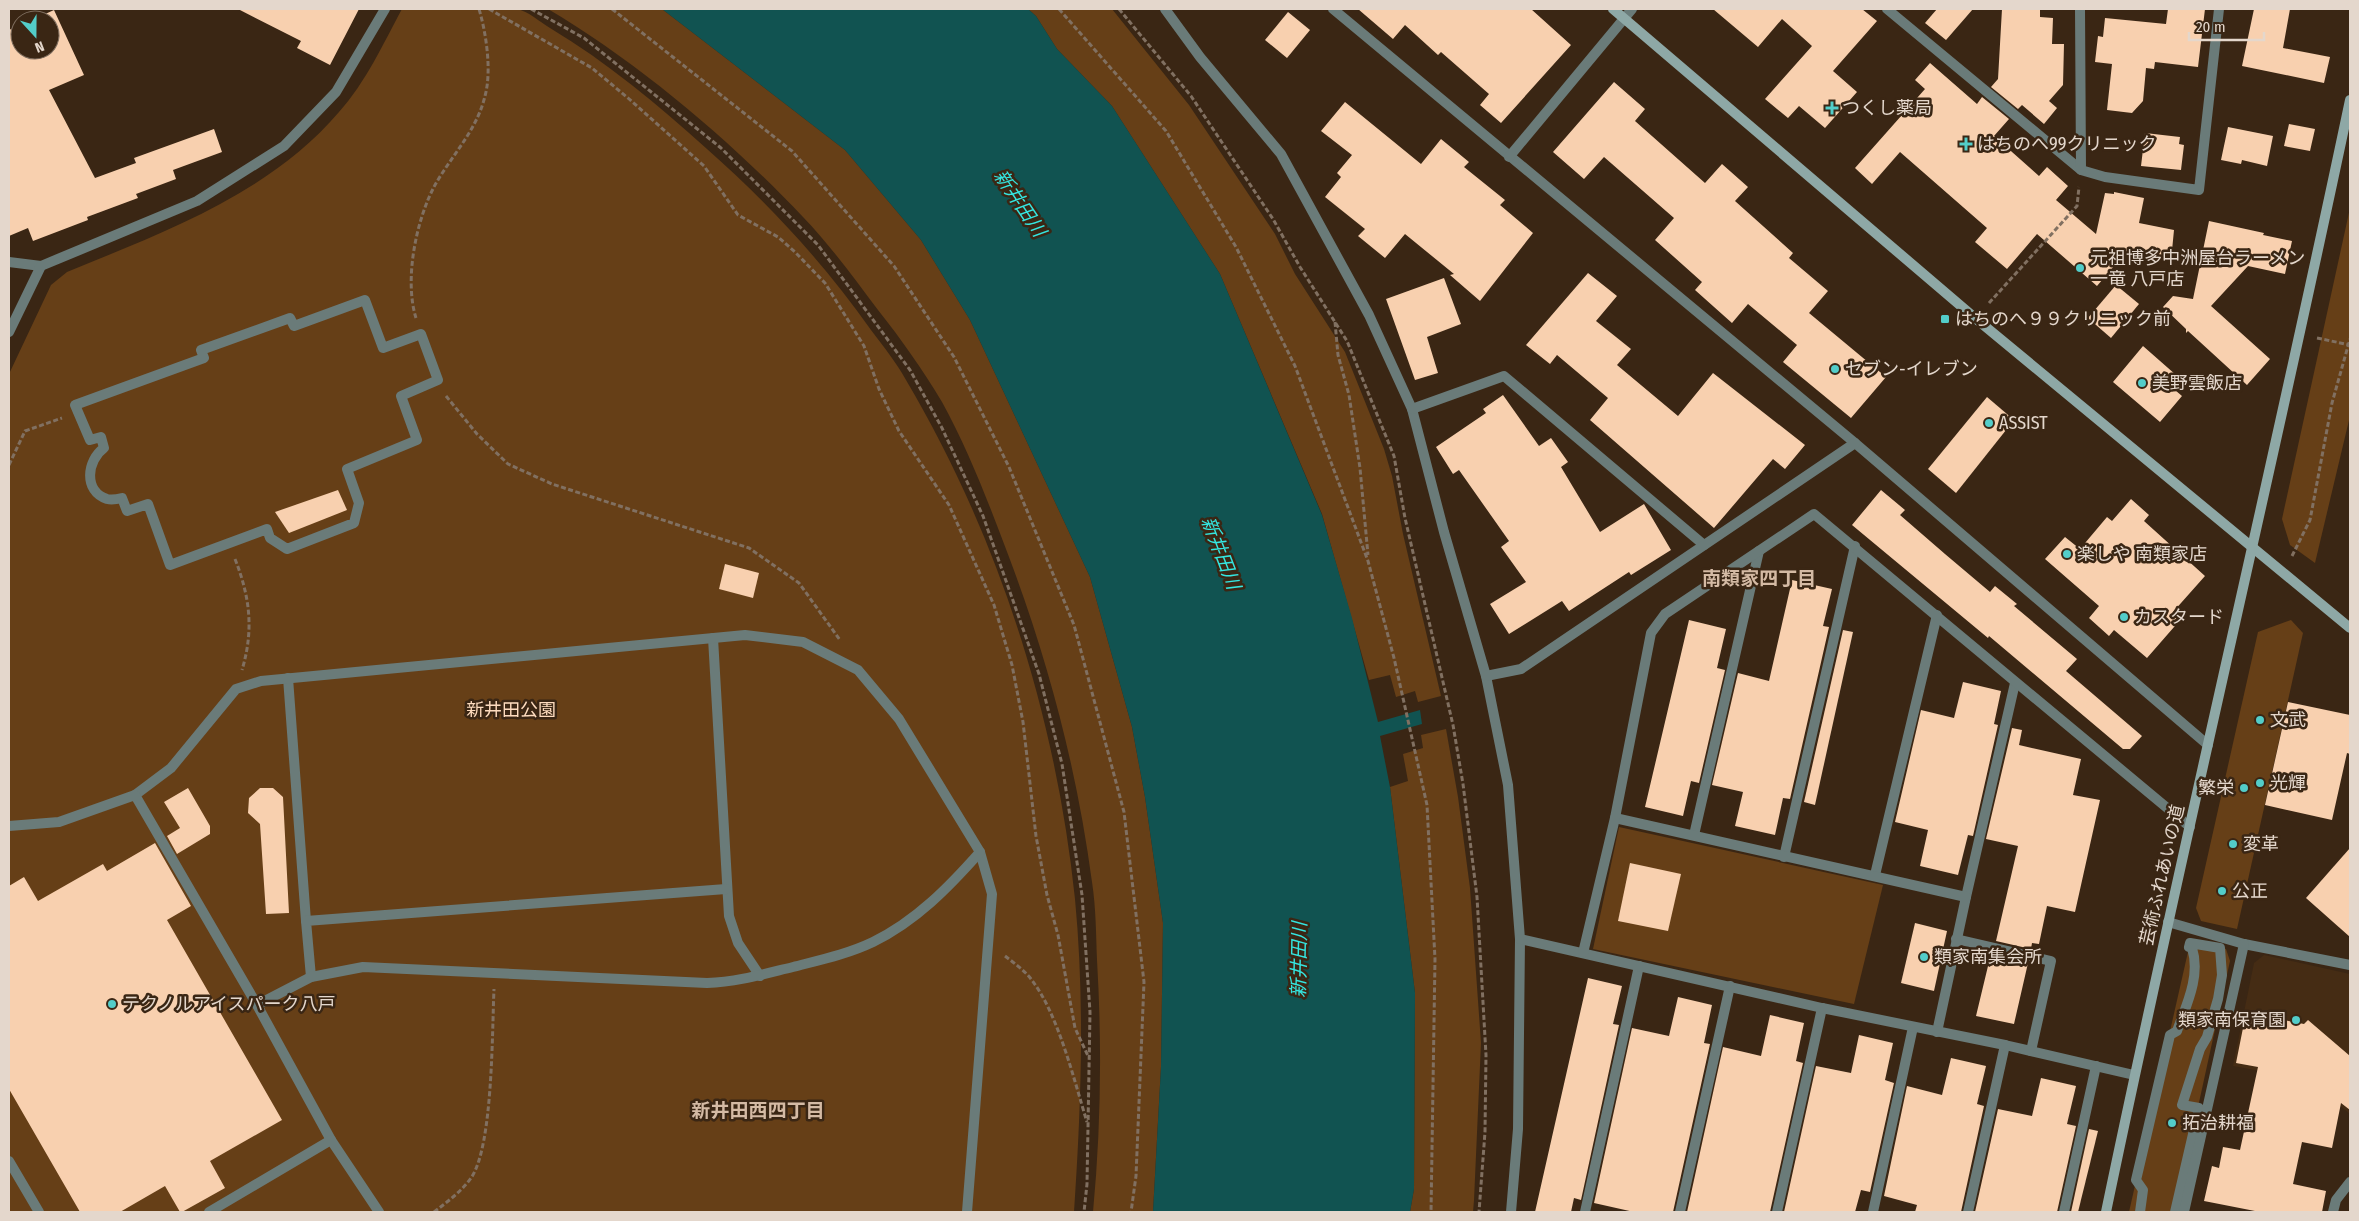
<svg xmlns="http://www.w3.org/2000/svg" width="2359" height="1221" font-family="'Fira Sans Condensed','Noto Sans JP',sans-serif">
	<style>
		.built { fill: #452c14 }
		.green { fill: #663f17 }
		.water { fill: #115351 }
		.building { fill: #f8d0af }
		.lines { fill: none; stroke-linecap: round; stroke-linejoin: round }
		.path { stroke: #817061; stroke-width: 3; stroke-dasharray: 5 2.5; stroke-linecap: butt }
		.lane { stroke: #6a7b79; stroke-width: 10 }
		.street { stroke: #6a7b79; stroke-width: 10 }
		.secondary { stroke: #8ea8a6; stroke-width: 10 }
		.poi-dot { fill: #53cdc9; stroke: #3a2614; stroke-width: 2 }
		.labels { text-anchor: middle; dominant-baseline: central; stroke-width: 5; stroke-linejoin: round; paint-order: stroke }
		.poi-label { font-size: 18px; fill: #e4d7cc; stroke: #3a2614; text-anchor: start }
		.park-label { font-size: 18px; fill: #fddbbe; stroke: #3a2614 }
		.street-label { font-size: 18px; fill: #e4d7cc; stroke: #3a2614 }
		.water-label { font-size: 19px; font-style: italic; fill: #34e5e0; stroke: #3a2614 }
		.neighbourhood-label { font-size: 19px; font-weight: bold; fill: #d4baa4; stroke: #3a2614 }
	</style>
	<rect width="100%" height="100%" fill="#3a2614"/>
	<path class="built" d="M2264,955L2350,974V1114L2309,1080L2233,1066L2254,963Z"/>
	<g class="green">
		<path d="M402,9C430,9 458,9 487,9C496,9 508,7 517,9C528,11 540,22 550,28C607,62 658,105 707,149C769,204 823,262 871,330C883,346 896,362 906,380C999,537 1056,717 1075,899C1085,1003 1081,1108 1074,1212H9V374L51,285L67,272C164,232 269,194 339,112C366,82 383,44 402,9Z"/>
		<path d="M548,9H662L845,150L921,240L970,320L1090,577L1132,727L1145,797L1163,923L1161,1067L1153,1212H1093C1101,1128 1102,1044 1097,960C1096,934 1096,908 1092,882C1077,770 1049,663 1009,557C989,504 969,451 942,402C923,370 901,339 878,310C854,278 830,245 803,217C730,140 639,63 548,9Z"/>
		<path d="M1028,9H1112L1189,105L1275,234L1295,274L1345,352L1384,449L1392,476L1403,534L1441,696L1418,702L1415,691L1396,697L1390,675L1369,680L1322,514L1220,274L1112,106L1057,49L1036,16Z"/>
		<path d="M2350,208V416L2315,563L2290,545L2282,519Z"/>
		<path d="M2291,620L2303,633L2237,929L2201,921L2196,908L2258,632Z"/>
		<path d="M1446,729L1458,797L1470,888L1481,1043L1474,1200L1473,1212H1410L1414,1189L1415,993L1390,787L1408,781L1403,754L1423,748L1421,735Z"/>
		<path d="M1619,827L1883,885L1854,1004L1593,949Z"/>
		<path d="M2190,943L2226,949L2230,961L2175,1212H2129Z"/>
	</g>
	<path class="water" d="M662,9H1028L1036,16L1057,49L1112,106L1220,274L1322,515L1352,618L1378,722L1420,710L1422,724L1380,736L1390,787L1415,993L1414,1189L1410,1212H1153L1161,1067L1163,923L1145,797L1132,727L1090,577L970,320L921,240L845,150Z"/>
	<g class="building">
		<path d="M238,9H359L330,65L297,48L301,41Z"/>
		<path d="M1358,9H1531L1571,45L1501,123L1480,105L1489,94L1441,52L1438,55L1405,25L1393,39Z"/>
		<path d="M1713,9H1862L1877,21L1833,71L1857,92L1825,128L1799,106L1788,118L1765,99L1812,46L1782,19L1758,47Z"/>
		<path d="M1937,9H1973L1946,40L1925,23Z"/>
		<path d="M2002,9H2040V17L2053,18L2052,44H2064L2063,85L2049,101L2057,108L2044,124L2022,105L2018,109L1991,87L1998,79Z"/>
		<path d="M2168,9H2205L2198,67L2155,62L2154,69L2146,68L2143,101L2132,113L2107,110L2112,64L2095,62L2098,36L2103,37L2105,18L2166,24Z"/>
		<path d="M2254,9H2290L2283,48L2330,57L2324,83L2242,66Z"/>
		<path d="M54,10L84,75L49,90L95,178L136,163L134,158L214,129L222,152L173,170L176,179L136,194L138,198L87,217L88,220L33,241L28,228L9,236V30L20,25V50H50V20H32Z"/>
		<path d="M1288,12L1310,30L1287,58L1265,40Z"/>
		<path d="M1930,63L1977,104L1982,97L2009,119L1994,136L2039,176L2047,167L2068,186L2056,200L2096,234L2105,193L2114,194V192L2144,198L2139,223L2174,230L2171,261L2126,252L2097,286L2037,234L2007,269L1975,242L1987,228L1900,152L1872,184L1855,168L1925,89L1915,80Z"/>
		<path d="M1614,82L1645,109L1635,121L1705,183L1722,164L1748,187L1735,201L1793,253L1789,258L1828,291L1809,313L1886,377L1851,418L1783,362L1797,345L1748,304L1732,323L1695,290L1702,282L1655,240L1674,218L1604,157L1584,179L1553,152Z"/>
		<path d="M1345,102L1421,164L1441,139L1469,162L1464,167L1505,200L1500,205L1533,233L1480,301L1450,275L1454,274L1405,234L1385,258L1358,236L1365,229L1325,197L1341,177L1337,173L1352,155L1321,131Z"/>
		<path d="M2289,124L2315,129L2310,151L2284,146Z"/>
		<path d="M2228,127L2273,136L2267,166L2242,160L2241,164L2221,160Z"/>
		<path d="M2145,133L2180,137L2179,144L2184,145L2181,170L2141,166Z"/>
		<path d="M2209,221L2264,233L2263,235L2292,241L2285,274L2248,266L2211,306L2270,359L2247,385L2188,331L2186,333V329L2163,307L2173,296L2193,299Z"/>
		<path d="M1588,273L1617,296L1596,321L1631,349L1617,365L1678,416L1713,373L1805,445L1785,469L1773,459L1714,528L1590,420L1608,398L1557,355L1550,364L1526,345Z"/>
		<path d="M1444,278L1461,324L1427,337L1438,373L1415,380L1386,299Z"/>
		<path d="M2116,285L2139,304L2111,338L2088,318Z"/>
		<path d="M2143,346L2176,375L2168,384L2182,396L2160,422L2113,382Z"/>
		<path d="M1503,395L1539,446L1551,438L1568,462L1561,467L1600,532L1644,504L1671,550L1631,575L1629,572L1569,611L1562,601L1509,634L1490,604L1526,582L1501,547L1509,541L1459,470L1453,474L1436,447L1486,413L1483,409Z"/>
		<path d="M1987,397L2014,420L1956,493L1928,469Z"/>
		<path d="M338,490L347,510L289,533L275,512Z"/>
		<path d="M1881,490L1905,510L1900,515L1945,554L1990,592L1995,586L2017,604L2014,606L2077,659L2066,671L2142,736L2130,749H2123L1989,636L1988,638L1852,525Z"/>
		<path d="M2131,499L2149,515L2144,521L2205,576L2173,612L2181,619L2147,658L2114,630L2109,636L2089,618L2099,606L2045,559L2065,537L2080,549L2107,517L2112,521Z"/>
		<path d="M725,564L759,573L753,598L719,589Z"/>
		<path d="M1792,580L1832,589L1823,626L1829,627L1790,799L1783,798L1775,835L1735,826L1743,792L1712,785L1738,673L1769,681Z"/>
		<path d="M1689,620L1726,629L1717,668L1725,670L1699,783L1691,781L1683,816L1645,807Z"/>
		<path d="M1843,630L1853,632L1815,805L1804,802Z"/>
		<path d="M1963,682L2001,691L1994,724L1998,725L1973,836L1968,835L1958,875L1920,866L1928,830L1895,822L1921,710L1954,718Z"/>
		<path d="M2288,702L2350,715V754L2347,753L2332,820L2265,805Z"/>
		<path d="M2012,728L2022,730L2019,745L2081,759L2073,795L2100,800L2075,912L2047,906L2039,944L2032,943L2031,949L1996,941L2018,846L1986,839Z"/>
		<path d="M188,788L210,826V834L177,854L167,836L180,828L164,802Z"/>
		<path d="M260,788H273L283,797L289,913L266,914L260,824L248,813L249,798Z"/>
		<path d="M155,843L191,906L167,920L282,1120L210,1161L225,1188L182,1212H180L165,1186L120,1212H80L9,1089V886L24,877L38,901L103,864L107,871Z"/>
		<path d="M2350,848V937L2306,898Z"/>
		<path d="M1630,863L1681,874L1668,931L1618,921Z"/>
		<path d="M1915,923L1947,931L1934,991L1901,983Z"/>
		<path d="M1993,955L2028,963L2014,1024L1976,1016L1988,966L1990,967Z"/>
		<path d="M1588,978L1622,986L1613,1024L1619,1025L1581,1200L1574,1198L1571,1212H1535Z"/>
		<path d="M1678,997L1712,1005L1704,1043L1710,1044L1673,1212H1634L1594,1203L1632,1028L1669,1036Z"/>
		<path d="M2246,1013L2304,1024L2308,1020L2350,1056V1110L2341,1103L2332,1148L2302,1142L2293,1184L2326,1191L2322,1212H2260L2204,1201L2212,1166L2219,1168L2223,1147L2240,1150L2258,1067L2236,1063Z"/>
		<path d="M1770,1015L1804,1023L1796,1061L1803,1063L1770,1212H1687L1723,1047L1761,1056Z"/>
		<path d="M1859,1035L1893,1043L1885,1080L1894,1083L1870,1192L1861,1190L1855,1212H1784L1816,1066L1851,1073Z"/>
		<path d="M1951,1058L1986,1066L1977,1104L1984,1106L1961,1212H1915L1917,1205L1884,1196L1907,1086L1942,1095Z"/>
		<path d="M2041,1078L2076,1086L2067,1124L2076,1126L2057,1212H1975L1998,1109L2032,1116Z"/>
		<path d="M2089,1129L2098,1131L2078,1212H2071Z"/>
	</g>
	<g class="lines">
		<g class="path">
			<path d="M489,9L592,68L628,98L704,166L738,215L778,237L795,252L825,283L864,346L879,389L899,431L949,505L994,605L1012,665L1023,722L1036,836L1047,895L1058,935L1075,1028L1088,1056"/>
			<path d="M531,9L584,38L721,148L818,245L910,370L942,428L983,516L1039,674L1062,764L1082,895L1090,1012L1087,1184L1084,1212"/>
			<path d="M612,9L792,151L894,266L954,357L1009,467L1074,625L1124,812L1144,982L1136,1176L1131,1212"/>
			<path d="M1059,9L1166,131L1236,247L1295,366L1368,561L1394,658L1427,805L1435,959L1431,1212"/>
			<path d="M1119,9L1191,96L1273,219L1300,267L1347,341L1394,456L1405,518L1453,725L1463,784L1477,897L1486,1055L1485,1132L1479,1212"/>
			<path d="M1989,303L2077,206L2079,187"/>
			<path d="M416,318C404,280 416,220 435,185C452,155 477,130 485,96C492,71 486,32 479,9"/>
			<path d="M1335,322L1338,355L1349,395L1360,468L1368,555"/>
			<path d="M2317,338L2350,345"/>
			<path d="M446,396L477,434L508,464L552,484L749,548L799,583L840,640"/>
			<path d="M9,465L25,431L62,418"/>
			<path d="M2292,556L2310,520L2332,403L2350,339"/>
			<path d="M235,559C250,597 254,630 242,670"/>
			<path d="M1005,956C1014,963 1024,970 1031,979C1058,1013 1074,1080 1087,1122"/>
			<path d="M434,1212C447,1202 461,1192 471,1178C493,1147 492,1032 494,989"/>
		</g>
		<g class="lane">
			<path d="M713,638L729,916L738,943L760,976"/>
			<path d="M288,678L306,921"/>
			<path d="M135,795L171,768L236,689L261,681L745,635L803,642L858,670L899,719L980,852L992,894L967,1212"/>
			<path d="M9,826L59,822L135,795L257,1005L331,1140"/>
			<path d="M1694,835L1759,551"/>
			<path d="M1784,857L1855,546"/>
			<path d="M1875,875L1937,615"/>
			<path d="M1966,897L2015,683"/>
			<path d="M1956,939L2051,961L2031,1051"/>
			<path d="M311,977L306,921L726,889"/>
			<path d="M257,1005L311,977L363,967L707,983C737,982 764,974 793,967C820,960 848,954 873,942C916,921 949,887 980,852"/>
			<path d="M9,1161L39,1212"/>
			<path d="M209,1212L331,1140L379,1212"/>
			<path d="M1585,1212L1639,966"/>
			<path d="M1680,1212L1730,986"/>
			<path d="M1777,1212L1822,1008"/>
			<path d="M1873,1212L1913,1027"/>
			<path d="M1968,1212L2005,1045"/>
			<path d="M2064,1212L2096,1066"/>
		</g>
		<g class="street">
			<path d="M1165,9L1200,57L1281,154L1369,315L1412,409L1444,532L1486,676L1508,785L1520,939L1518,1129L1511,1212"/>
			<path d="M1333,9L1855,443L2208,745"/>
			<path d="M1887,9L2081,170L2105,177L2199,190L2219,9"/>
			<path d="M2080,9L2081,170"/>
			<path d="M1509,157L1632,9"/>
			<path d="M9,262L41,266"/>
			<path d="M365,300L383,348L421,334L438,380L401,396L417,440L347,469L359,503L354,523L287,549L270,538L267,529L170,565L148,504L127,511L122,498C118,499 111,500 107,499C83,491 87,460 104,448L101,437L90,440L75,405L204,358L201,350L290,318L294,326Z"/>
			<path d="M9,332L41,266L197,201L284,146L336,92L385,9"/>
			<path d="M1412,409L1504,376L1704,545"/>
			<path d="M1486,676L1521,669L1855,443"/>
			<path d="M1615,818L1966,897L1937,1032"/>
			<path d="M2168,922L2244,944L2350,965"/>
			<path d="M1520,939L1822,1008L2005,1045L2134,1075"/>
			<path d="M1583,953L1615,818L1651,633L1665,614L1814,514L2190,827"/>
			<path d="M2140,1212L2143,1190L2136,1180L2170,1035L2177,1031C2186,1006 2201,976 2192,948L2189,947L2190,943L2220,948L2222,975L2218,999L2207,1037L2200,1049L2182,1105L2199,1108L2175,1212"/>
			<path d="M2184,1212L2244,944"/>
			<path d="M2333,1212L2336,1200L2350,1182"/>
		</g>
		<g class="secondary">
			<path d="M1613,9L1975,318L2350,628"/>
			<path d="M2106,1212C2183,841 2272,472 2350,100"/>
		</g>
	</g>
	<g class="poi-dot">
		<path d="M1829.5 100.5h5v5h5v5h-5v5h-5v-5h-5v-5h5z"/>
		<path d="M1963.5 136.5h5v5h5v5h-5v5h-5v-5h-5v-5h5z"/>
		<circle cx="2080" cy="268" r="5"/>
		<rect x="1940" y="314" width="10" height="10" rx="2.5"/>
		<circle cx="1835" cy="369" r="5"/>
		<circle cx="2142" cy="383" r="5"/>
		<circle cx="1989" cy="423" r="5"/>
		<circle cx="2067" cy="554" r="5"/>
		<circle cx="2124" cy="617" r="5"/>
		<circle cx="2260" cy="720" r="5"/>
		<circle cx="2260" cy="783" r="5"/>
		<circle cx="2244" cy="788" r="5"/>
		<circle cx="2233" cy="844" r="5"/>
		<circle cx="2222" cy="891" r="5"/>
		<circle cx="1924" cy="957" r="5"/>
		<circle cx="112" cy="1004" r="5"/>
		<circle cx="2296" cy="1020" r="5"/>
		<circle cx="2172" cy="1123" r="5"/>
	</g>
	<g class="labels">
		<g class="poi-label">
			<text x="1842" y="108">つくし薬局</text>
			<text x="1977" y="144">はちのへ99クリニック</text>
			<text x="2090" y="258">元祖博多中洲屋台ラーメン<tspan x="2090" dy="21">一竜 八戸店</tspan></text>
			<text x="1955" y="319">はちのへ９９クリニック前</text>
			<text x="1845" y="369">セブン-イレブン</text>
			<text x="2152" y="383">美野雲飯店</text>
			<text x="1999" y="423">ASSIST</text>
			<text x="2077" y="554">楽しや 南類家店</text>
			<text x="2134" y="617">カスタード</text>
			<text x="2270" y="720">文武</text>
			<text x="2270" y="783">光輝</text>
			<text x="2234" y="788" text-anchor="end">繁栄</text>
			<text x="2243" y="844">変革</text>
			<text x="2232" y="891">公正</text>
			<text x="1934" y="957">類家南集会所</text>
			<text x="122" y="1004">テクノルアイスパーク八戸</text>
			<text x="2286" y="1020" text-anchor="end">類家南保育園</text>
			<text x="2182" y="1123">拓治耕福</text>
		</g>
		<g class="park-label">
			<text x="511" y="710">新井田公園</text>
		</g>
		<g class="street-label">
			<text transform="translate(2162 875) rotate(-77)">芸術ふれあいの道</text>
		</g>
		<g class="water-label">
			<text transform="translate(1020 203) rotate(56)">新井田川</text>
			<text transform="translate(1221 553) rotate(69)">新井田川</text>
			<text transform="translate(1299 960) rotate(-89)">新井田川</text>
		</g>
		<g class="neighbourhood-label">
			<text x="1759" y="578">南類家四丁目</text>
			<text x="758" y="1110">新井田西四丁目</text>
		</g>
	</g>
	<rect width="2359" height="1221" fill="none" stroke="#e4d7cc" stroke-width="20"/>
	<g transform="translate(35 35) rotate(159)"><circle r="24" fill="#3a2614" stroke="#7e6d5e"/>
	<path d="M0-4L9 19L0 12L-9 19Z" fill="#53cdc9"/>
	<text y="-8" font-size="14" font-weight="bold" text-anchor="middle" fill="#e4d7cc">N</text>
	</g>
	<path d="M2189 32v8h75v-8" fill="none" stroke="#e4d7cc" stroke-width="2.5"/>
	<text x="2196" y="32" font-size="15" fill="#e4d7cc" stroke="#3a2614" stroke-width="4" paint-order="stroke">20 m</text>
</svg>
